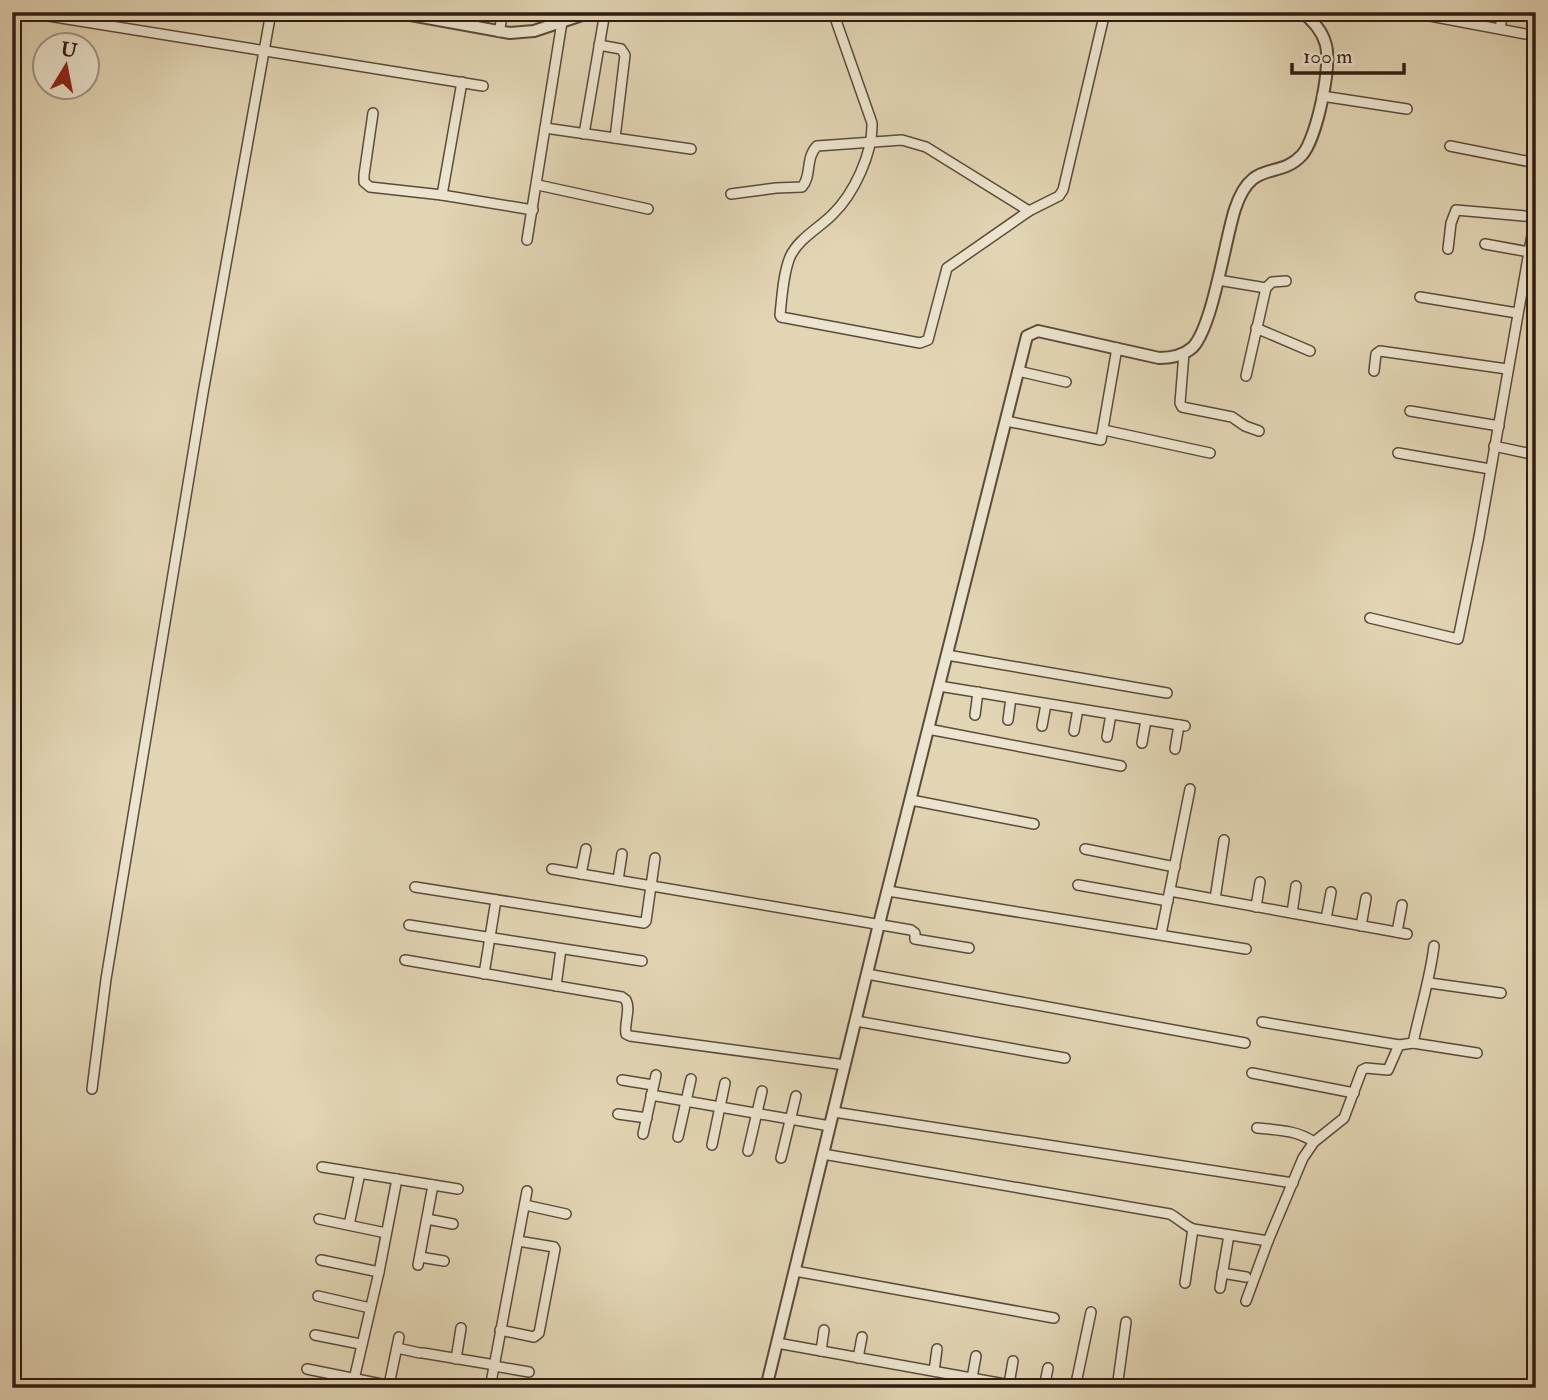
<svg xmlns="http://www.w3.org/2000/svg" width="1548" height="1400" font-family="'IM FELL Double Pica',serif">
	<style>
		.lines { fill: none; stroke-linecap: round; stroke-linejoin: round }
		.minor-casing { stroke: #5c4a3a; stroke-width: 12 }
		.tertiary-casing { stroke: #5c4a3a; stroke-width: 14 }
		.minor { stroke: #ece4ce; stroke-width: 9 }
		.tertiary { stroke: #ece4ce; stroke-width: 10 }
	</style>
	<rect width="100%" height="100%" fill="#e2d5b4"/>
	<filter id="stains"><feTurbulence type="fractalNoise" baseFrequency=".00286" numOctaves="4"/><feColorMatrix values="0 0 0 0 .2 0 0 0 0 .09 0 0 0 0 .02 0 0 0 .5 -.17"/></filter>
	<radialGradient id="worn" r=".72"><stop offset=".6" stop-color="#630" stop-opacity="0"/><stop offset="1" stop-color="#630" stop-opacity=".3"/></radialGradient>
	<g class="lines">
		<g class="minor-casing">
			<g id="minor">
				<path d="M833,12L872,123C873,153 854,194 832,215C819,228 798,239 790,257C783,274 782,297 780,315L781,317L920,343L928,340L947,268L1029,211L1059,196L1063,190L1105,12"/>
				<path d="M1409,12L1536,36"/>
				<path d="M30,13L483,86"/>
				<path d="M1500,28L1503,12"/>
				<path d="M499,32L503,12"/>
				<path d="M599,45L621,49L625,55L615,138"/>
				<path d="M1322,96L1407,109"/>
				<path d="M373,113L364,175V182L370,187L442,195L533,210"/>
				<path d="M545,128L691,149"/>
				<path d="M584,134L605,12"/>
				<path d="M1450,146L1536,163"/>
				<path d="M538,185L648,209"/>
				<path d="M731,194L776,188L802,187C812,176 805,158 817,146L902,140L926,147L1029,211"/>
				<path d="M442,195L462,82"/>
				<path d="M527,240L562,22"/>
				<path d="M1485,244L1529,252"/>
				<path d="M1448,249L1451,223L1456,210L1536,217"/>
				<path d="M1218,280L1266,288"/>
				<path d="M1420,297L1517,313"/>
				<path d="M1256,328L1310,351"/>
				<path d="M1184,353L1180,403L1182,407L1232,417L1245,426L1259,431"/>
				<path d="M1018,371L1066,382"/>
				<path d="M1374,371L1376,354L1380,351L1507,369"/>
				<path d="M1246,376L1266,288L1272,282L1286,281"/>
				<path d="M1410,411L1499,426"/>
				<path d="M1006,421L1101,440L1117,348"/>
				<path d="M1104,430L1210,453"/>
				<path d="M1494,446L1536,455"/>
				<path d="M1398,453L1490,469"/>
				<path d="M1370,618L1458,639L1479,537L1536,212"/>
				<path d="M947,655L1167,693"/>
				<path d="M939,686L1185,726"/>
				<path d="M975,715L978,692"/>
				<path d="M1008,720L1011,698"/>
				<path d="M1042,726L1046,704"/>
				<path d="M928,729L1121,766"/>
				<path d="M1074,731L1078,709"/>
				<path d="M1107,737L1111,714"/>
				<path d="M1142,743L1146,720"/>
				<path d="M1175,749L1179,725"/>
				<path d="M911,800L1034,824"/>
				<path d="M1085,849L1175,867"/>
				<path d="M552,869L911,930L915,933V939L969,948"/>
				<path d="M581,874L586,849"/>
				<path d="M618,880L622,854"/>
				<path d="M1078,885L1168,901"/>
				<path d="M415,887L644,923L646,921L655,858"/>
				<path d="M888,891L1246,949"/>
				<path d="M1170,891L1407,934"/>
				<path d="M1215,899L1224,840"/>
				<path d="M1256,907L1260,882"/>
				<path d="M1292,913L1296,886"/>
				<path d="M1326,919L1331,892"/>
				<path d="M409,925L642,961"/>
				<path d="M1361,926L1366,898"/>
				<path d="M1397,932L1402,905"/>
				<path d="M1161,934L1190,789"/>
				<path d="M405,960L622,997L626,1000C631,1010 624,1022 626,1034L630,1036L845,1065"/>
				<path d="M484,974L496,900"/>
				<path d="M867,974L1245,1043"/>
				<path d="M1430,983L1501,993"/>
				<path d="M556,986L561,949"/>
				<path d="M856,1021L1065,1058"/>
				<path d="M1262,1022L1399,1045L1413,1043C1420,1010 1430,979 1434,946"/>
				<path d="M1413,1043L1477,1053"/>
				<path d="M1252,1073L1354,1093"/>
				<path d="M622,1080L653,1085"/>
				<path d="M92,1089L106,979L130,834L203,393L271,12"/>
				<path d="M651,1095L830,1126"/>
				<path d="M834,1112L1293,1183"/>
				<path d="M618,1114L647,1118"/>
				<path d="M1257,1128C1278,1130 1296,1130 1314,1142"/>
				<path d="M643,1134L656,1075"/>
				<path d="M678,1137L691,1079"/>
				<path d="M712,1145L725,1083"/>
				<path d="M748,1151L762,1091"/>
				<path d="M823,1154L1170,1214C1179,1219 1184,1225 1193,1229L1268,1241"/>
				<path d="M781,1158L796,1096"/>
				<path d="M322,1167L458,1189"/>
				<path d="M525,1205L566,1214"/>
				<path d="M319,1219L386,1233"/>
				<path d="M427,1219L453,1224"/>
				<path d="M349,1225L360,1173"/>
				<path d="M420,1257L444,1261"/>
				<path d="M321,1260L379,1272"/>
				<path d="M418,1265L433,1185"/>
				<path d="M795,1271L1054,1318"/>
				<path d="M1222,1273L1246,1277"/>
				<path d="M1185,1283L1193,1229"/>
				<path d="M1220,1288L1229,1235"/>
				<path d="M318,1296L370,1308"/>
				<path d="M1246,1301L1268,1241L1303,1158L1314,1142L1344,1118L1362,1070L1366,1068L1388,1070L1399,1045"/>
				<path d="M500,1330L534,1337L539,1333L555,1249L554,1247L518,1241"/>
				<path d="M315,1335L360,1344"/>
				<path d="M777,1343L1027,1388"/>
				<path d="M397,1348L420,1353"/>
				<path d="M821,1351L824,1330"/>
				<path d="M423,1353L495,1365"/>
				<path d="M858,1358L862,1337"/>
				<path d="M456,1359L461,1328"/>
				<path d="M494,1366L529,1372"/>
				<path d="M307,1369L401,1388"/>
				<path d="M934,1371L937,1349"/>
				<path d="M972,1378L976,1356"/>
				<path d="M1009,1384L1013,1361"/>
				<path d="M389,1385L399,1337"/>
				<path d="M352,1388L379,1272L397,1179"/>
				<path d="M490,1388L527,1191"/>
				<path d="M1044,1388L1048,1368"/>
				<path d="M1075,1388L1091,1312"/>
				<path d="M1117,1388L1126,1322"/>
			</g>
		</g>
		<g class="tertiary-casing">
			<g id="tertiary">
				<path d="M394,12L510,33L534,31L591,12"/>
				<path d="M766,1388L879,924L1027,336L1038,331L1159,358C1172,358 1183,356 1193,347C1213,325 1225,240 1235,209C1252,157 1278,181 1302,155C1317,138 1333,62 1325,42C1321,29 1312,21 1303,12"/>
			</g>
		</g>
		<use href="#minor" class="minor"/>
		<use href="#tertiary" class="tertiary"/>
	</g>
	<rect width="1548" height="1400" fill="none" stroke="#e2d5b4" stroke-width="42"/>
	<rect x="14" y="14" width="1520" height="1372" fill="none" stroke="#301c12" stroke-width="3.5"/>
	<rect x="21" y="21" width="1506" height="1358" fill="none" stroke="#301c12" stroke-width="2"/>
	<g transform="translate(66 66) rotate(10)"><circle r="33" fill="#ece4ce" stroke="#a19483" stroke-width="2"/>
	<path d="M0-5L12 26L0 18L-12 26Z" fill="#8f2418"/>
	<text y="-10" font-size="19" font-weight="bold" text-anchor="middle" fill="#301c12">U</text>
	</g>
	<path d="M1292 63v10h112v-10" fill="none" stroke="#301c12" stroke-width="3.5"/>
	<text x="1303" y="63" font-size="21" fill="#301c12" stroke="#ece4ce" stroke-width="5" paint-order="stroke">100 m</text>
	<rect width="100%" height="100%" filter="url(#stains)"/>
	<rect width="100%" height="100%" fill="url(#worn)"/>
</svg>
